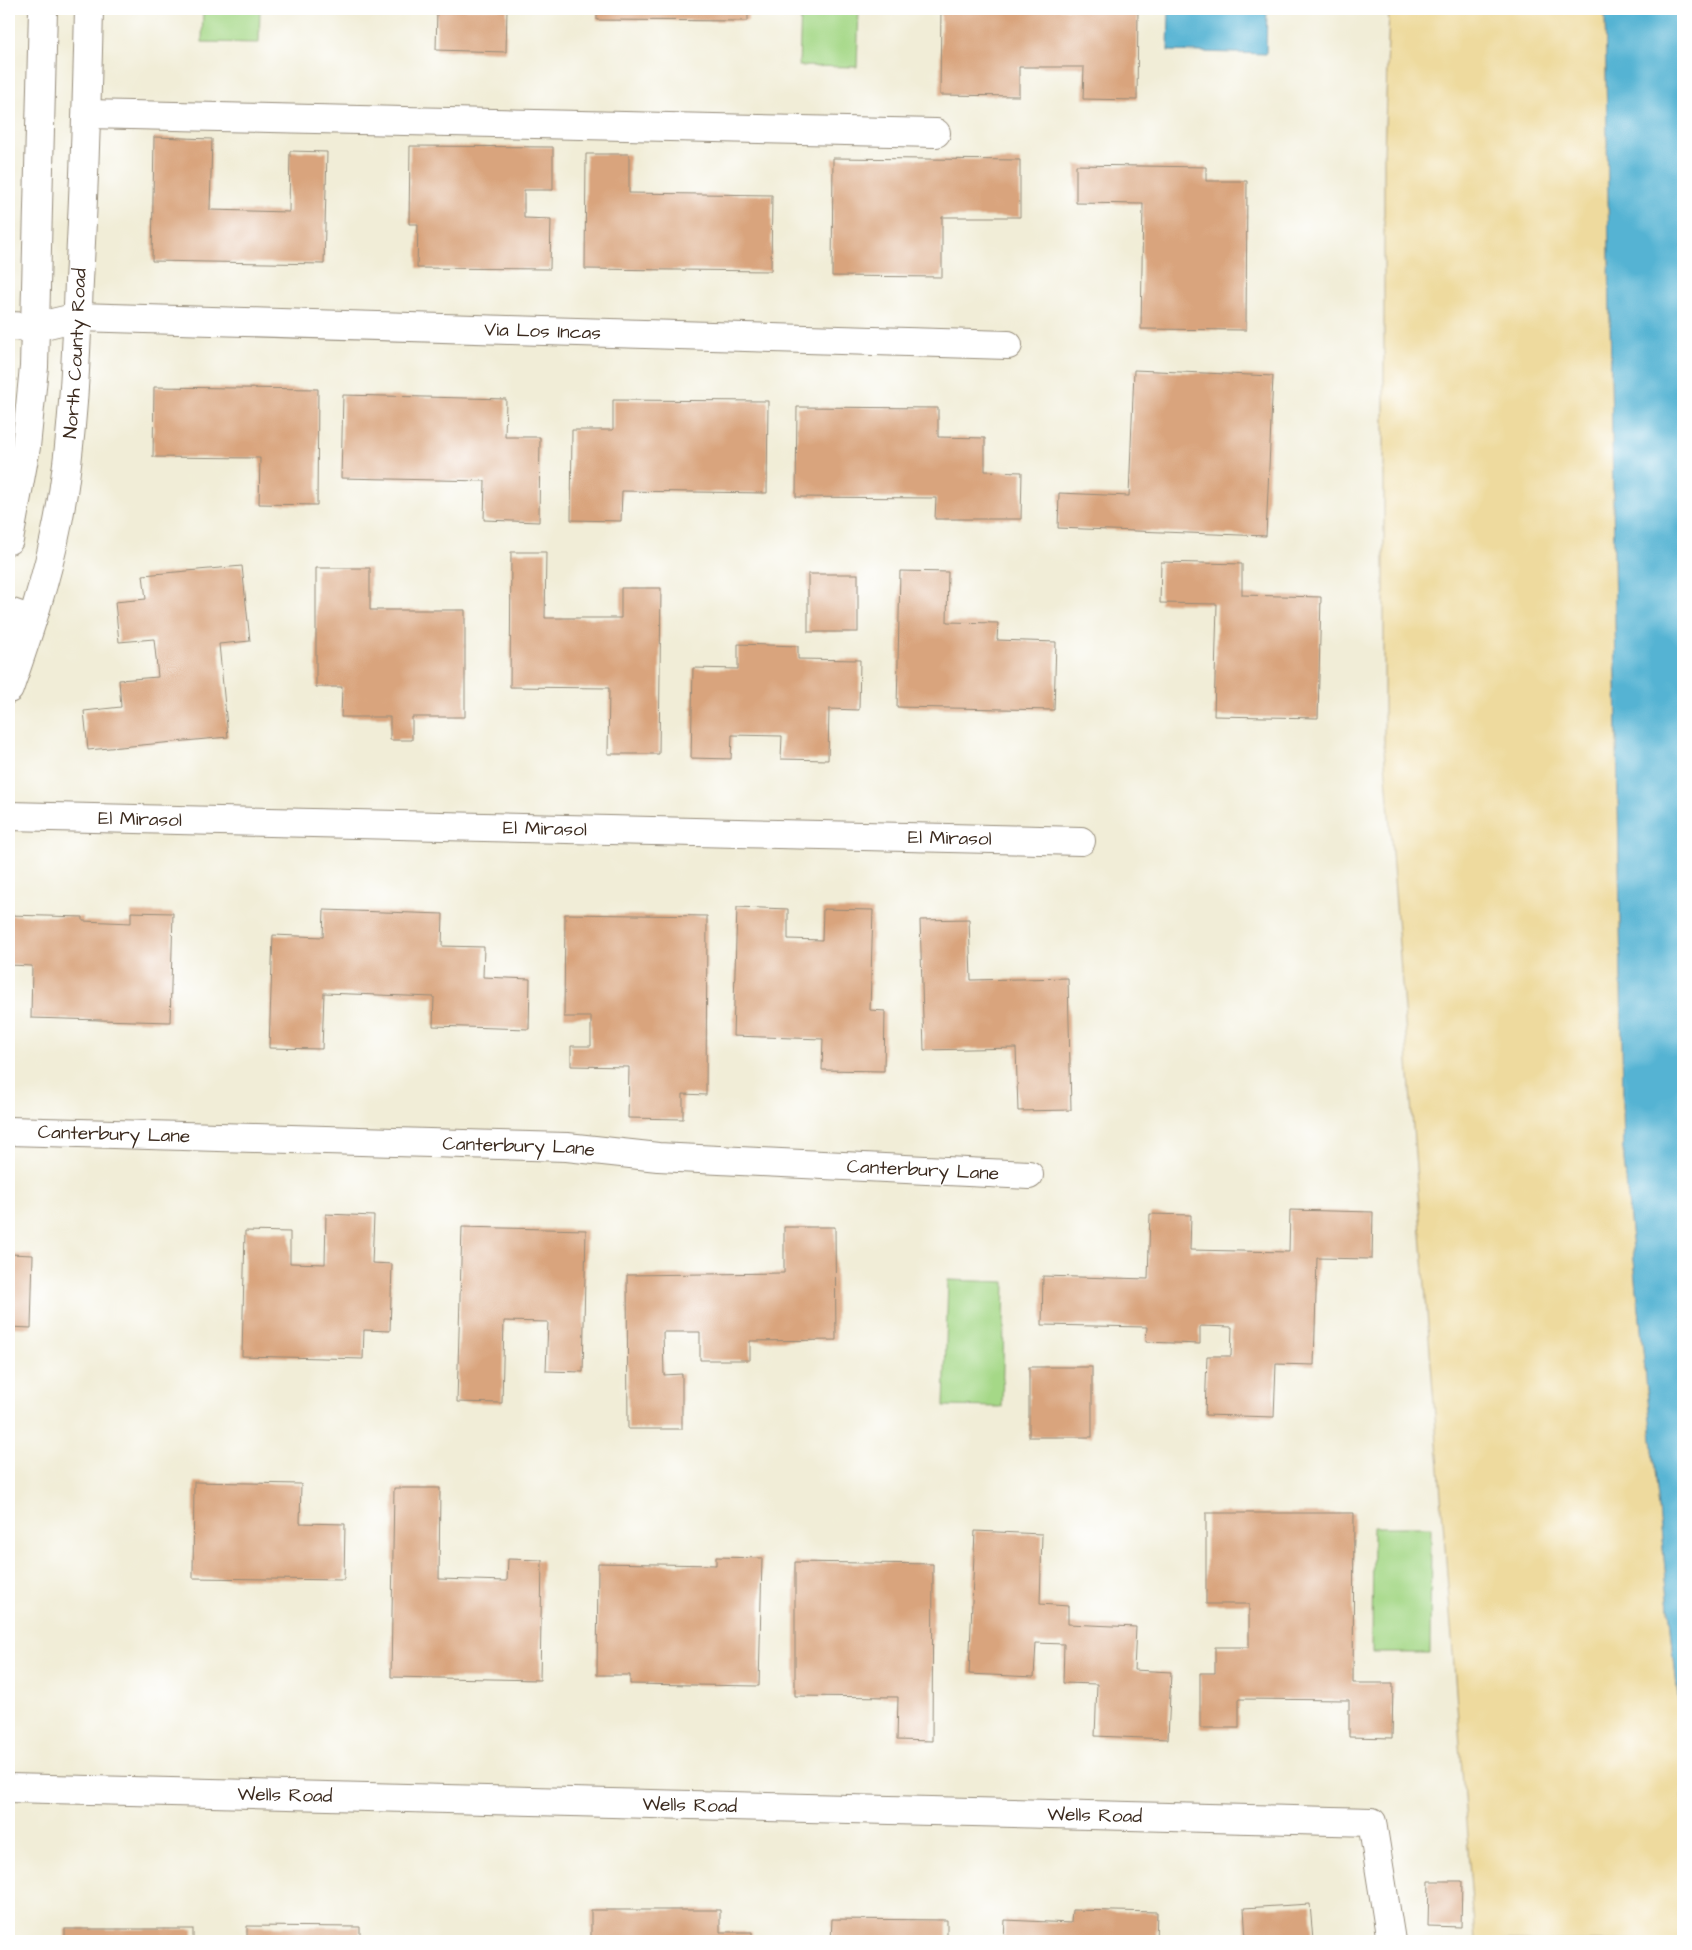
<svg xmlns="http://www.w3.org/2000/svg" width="1692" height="1950" font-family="'Architects Daughter',sans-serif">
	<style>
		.green { fill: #a5d887; stroke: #708152 }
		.sand { fill: #eeda9e; stroke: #94825e }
		.water { fill: #55b3d3; stroke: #486e78 }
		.building { fill: #d9a47d }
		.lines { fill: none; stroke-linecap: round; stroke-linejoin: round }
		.minor-casing { stroke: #968c7a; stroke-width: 30 }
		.minor { stroke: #fff; stroke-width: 28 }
		.labels { text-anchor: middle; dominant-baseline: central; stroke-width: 4; stroke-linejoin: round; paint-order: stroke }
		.street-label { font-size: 19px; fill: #3b2a1e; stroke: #fff }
	</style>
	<rect width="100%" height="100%" fill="#fff"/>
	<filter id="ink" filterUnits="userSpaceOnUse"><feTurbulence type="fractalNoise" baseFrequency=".02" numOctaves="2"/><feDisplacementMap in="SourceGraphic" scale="10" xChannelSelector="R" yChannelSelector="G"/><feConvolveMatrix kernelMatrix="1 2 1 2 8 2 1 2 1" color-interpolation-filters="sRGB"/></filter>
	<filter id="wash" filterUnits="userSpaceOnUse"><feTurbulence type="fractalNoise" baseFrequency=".0096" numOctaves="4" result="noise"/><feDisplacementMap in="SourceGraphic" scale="20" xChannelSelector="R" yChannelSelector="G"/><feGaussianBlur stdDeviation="1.12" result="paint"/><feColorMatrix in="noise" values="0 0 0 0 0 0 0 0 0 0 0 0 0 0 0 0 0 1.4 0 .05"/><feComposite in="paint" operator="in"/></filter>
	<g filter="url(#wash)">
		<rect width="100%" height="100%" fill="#f1edd7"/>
		<g class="green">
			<path d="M203,9H260L259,43L202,42Z"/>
			<path d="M801,9H859L857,67L799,66Z"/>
			<path d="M948,1280L1005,1282L1002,1407L944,1406Z"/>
			<path d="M1373,1527H1431L1430,1653H1372Z"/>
		</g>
		<path class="sand" d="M1389,9H1605L1624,1160L1683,1748V1941H1475L1384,748V155Z"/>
		<g class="water">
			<path d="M1169,9H1267L1266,54L1168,51Z"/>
			<path d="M1605,9H1683V1748L1624,1160Z"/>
		</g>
		<g id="blocks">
			<g class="building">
				<path d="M437,9H507L506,52L436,50Z"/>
				<path d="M597,9H748V21L597,20Z"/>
				<path d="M941,9H1138L1137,100L1083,99L1084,67H1019V96L940,95Z"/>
				<path d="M154,137L212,139L210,210L289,212L290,151L327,152L324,264L152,261Z"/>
				<path d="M410,146L553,147V190H524V218L551,219L550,269L417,268L418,224H409Z"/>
				<path d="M586,154H629V193L772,195L771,271L585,269Z"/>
				<path d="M833,158L1020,160V217H942V277L832,276Z"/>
				<path d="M1076,165L1206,167V181H1247L1246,330L1141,329L1143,204L1076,203Z"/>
				<path d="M1134,370L1273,376L1266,536L1058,528L1059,493L1129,496Z"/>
				<path d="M154,387L318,389L317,505L259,504L260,458L153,457Z"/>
				<path d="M343,395L506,399L505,437H540L539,522L484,520L485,481L341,478Z"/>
				<path d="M613,400L768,401L767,493L622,491L621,521L571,520L572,430H613Z"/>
				<path d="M797,407L938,408V437L985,438V471L1022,472L1021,519H935L936,498L796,497Z"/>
				<path d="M511,552H546L545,618H621V588H661L659,754H608L609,688L510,687Z"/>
				<path d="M1161,562L1242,564V595L1321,597L1318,718L1214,716L1217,604L1160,603Z"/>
				<path d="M242,566L250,641L219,644L228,737L88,750L84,711L121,707L119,680L158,677L154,639L119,642L115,602L146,599L143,575Z"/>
				<path d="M316,568H370V610H465V717H412V740H390V717H341L342,687H316Z"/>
				<path d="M900,571L948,572L947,622L998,623L997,640L1056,642L1054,710L897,707Z"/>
				<rect x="808" y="574" width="50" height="58"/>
				<path d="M738,644L798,646V659L860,660L859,710L829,709L828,760L781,759L782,736L732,735L731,759L691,758L693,668L738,669Z"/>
				<path d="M737,907L788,909V939L822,940L823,909L873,910L870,1010L885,1011L884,1071L822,1070L823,1039L733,1036Z"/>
				<path d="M324,910L443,914L442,946L484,947L483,977L530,979L529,1029L433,1026L434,997L324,993L322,1049L269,1048L273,935L323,937Z"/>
				<path d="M131,912L173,913L170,1022L31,1018L32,966L9,965V915L83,917V921L131,923Z"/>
				<path d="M565,914L707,916L706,1095L683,1094V1119L628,1118L629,1067L571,1066V1046H591V1017H564Z"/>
				<path d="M969,919L971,980L1068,978L1071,1110L1018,1111L1016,1048L924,1050L920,920Z"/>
				<path d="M1290,1210L1373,1212L1372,1259L1317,1258L1314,1365L1276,1364L1274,1417L1205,1415L1207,1356H1231L1232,1327L1200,1326V1344L1146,1342L1147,1327L1042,1325L1043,1276L1148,1279L1150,1214L1191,1215L1190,1250L1289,1252Z"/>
				<path d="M326,1214L374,1216L372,1263L392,1264L390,1331L364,1330L363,1359L242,1356L245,1231L290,1232V1263L325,1264Z"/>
				<path d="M462,1227L586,1230L583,1372L546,1371L548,1322L504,1321L502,1403L457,1402Z"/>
				<path d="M784,1227H835L836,1340L750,1341V1360H700V1332H663L664,1375L682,1374V1429H628L627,1275L784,1273Z"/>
				<path d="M9,1254L33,1255L31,1328L9,1327Z"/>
				<rect x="1029" y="1367" width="63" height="70"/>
				<path d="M194,1482L301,1484L300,1523L345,1524L344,1580L193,1578Z"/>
				<path d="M394,1488H440L439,1579L507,1581L508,1559L542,1560L540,1680L391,1677Z"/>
				<path d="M1206,1513H1354L1353,1683H1393L1392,1738L1349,1737V1700L1239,1699V1728H1200V1673H1215V1647H1249V1604H1206Z"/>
				<path d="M975,1531L1042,1534L1040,1604L1068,1606V1624L1136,1627L1134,1670L1171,1672L1168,1739L1095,1736L1097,1684L1063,1683L1064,1644L1036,1643L1034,1677L969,1674Z"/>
				<path d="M716,1557L762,1558L759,1686L630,1684V1675H597L598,1563L716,1565Z"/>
				<path d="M795,1562L933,1564L932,1741L897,1740L898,1697L795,1696Z"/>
				<path d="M1429,1881H1462L1461,1927L1428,1926Z"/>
				<path d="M1310,1904L1313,1941H1246L1244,1908Z"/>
				<path d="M591,1910H720V1932H752V1941H591Z"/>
				<path d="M1072,1910L1157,1912L1156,1941H1004L1005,1920L1071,1923Z"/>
				<path d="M832,1919L947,1920V1941H831Z"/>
				<path d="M247,1926L360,1927V1941H247Z"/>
				<rect x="65" y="1929" width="128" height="12"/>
			</g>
		</g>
	</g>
	<g filter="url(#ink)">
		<use href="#blocks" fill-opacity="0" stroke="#968c7a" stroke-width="1"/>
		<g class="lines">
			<g class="minor-casing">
				<g id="minor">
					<path d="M87,114L936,133"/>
					<path id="s1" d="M9,326L35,327L78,317L1008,345"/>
					<path d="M9,540L26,447L34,367L43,9"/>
					<path d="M9,612L32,620"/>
					<path id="s2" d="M9,689C28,635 47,579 58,522C73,443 76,362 79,281C84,190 87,100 89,9"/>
					<path id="s3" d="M9,816L1081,841"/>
					<path id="s4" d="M9,1131L567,1147L658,1157L1029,1175"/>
					<path id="s5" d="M9,1788L1372,1822L1391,1941"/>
				</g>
			</g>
			<use href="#minor" class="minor"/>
		</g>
	</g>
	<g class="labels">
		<g class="street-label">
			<text stroke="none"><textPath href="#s1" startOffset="535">Via Los Incas</textPath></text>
			<text stroke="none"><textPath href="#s2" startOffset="344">North County Road</textPath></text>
			<text stroke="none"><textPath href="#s3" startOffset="131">El Mirasol</textPath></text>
			<text stroke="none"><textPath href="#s3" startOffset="536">El Mirasol</textPath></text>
			<text stroke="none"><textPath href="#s3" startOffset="941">El Mirasol</textPath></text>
			<text stroke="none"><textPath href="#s4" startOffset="105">Canterbury Lane</textPath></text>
			<text stroke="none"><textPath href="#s4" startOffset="510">Canterbury Lane</textPath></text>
			<text stroke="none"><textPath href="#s4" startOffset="915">Canterbury Lane</textPath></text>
			<text stroke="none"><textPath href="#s5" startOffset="276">Wells Road</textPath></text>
			<text stroke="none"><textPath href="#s5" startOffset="681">Wells Road</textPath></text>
			<text stroke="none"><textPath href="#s5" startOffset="1086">Wells Road</textPath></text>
		</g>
	</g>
	<rect width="1692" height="1950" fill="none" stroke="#fff" stroke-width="30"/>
</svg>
